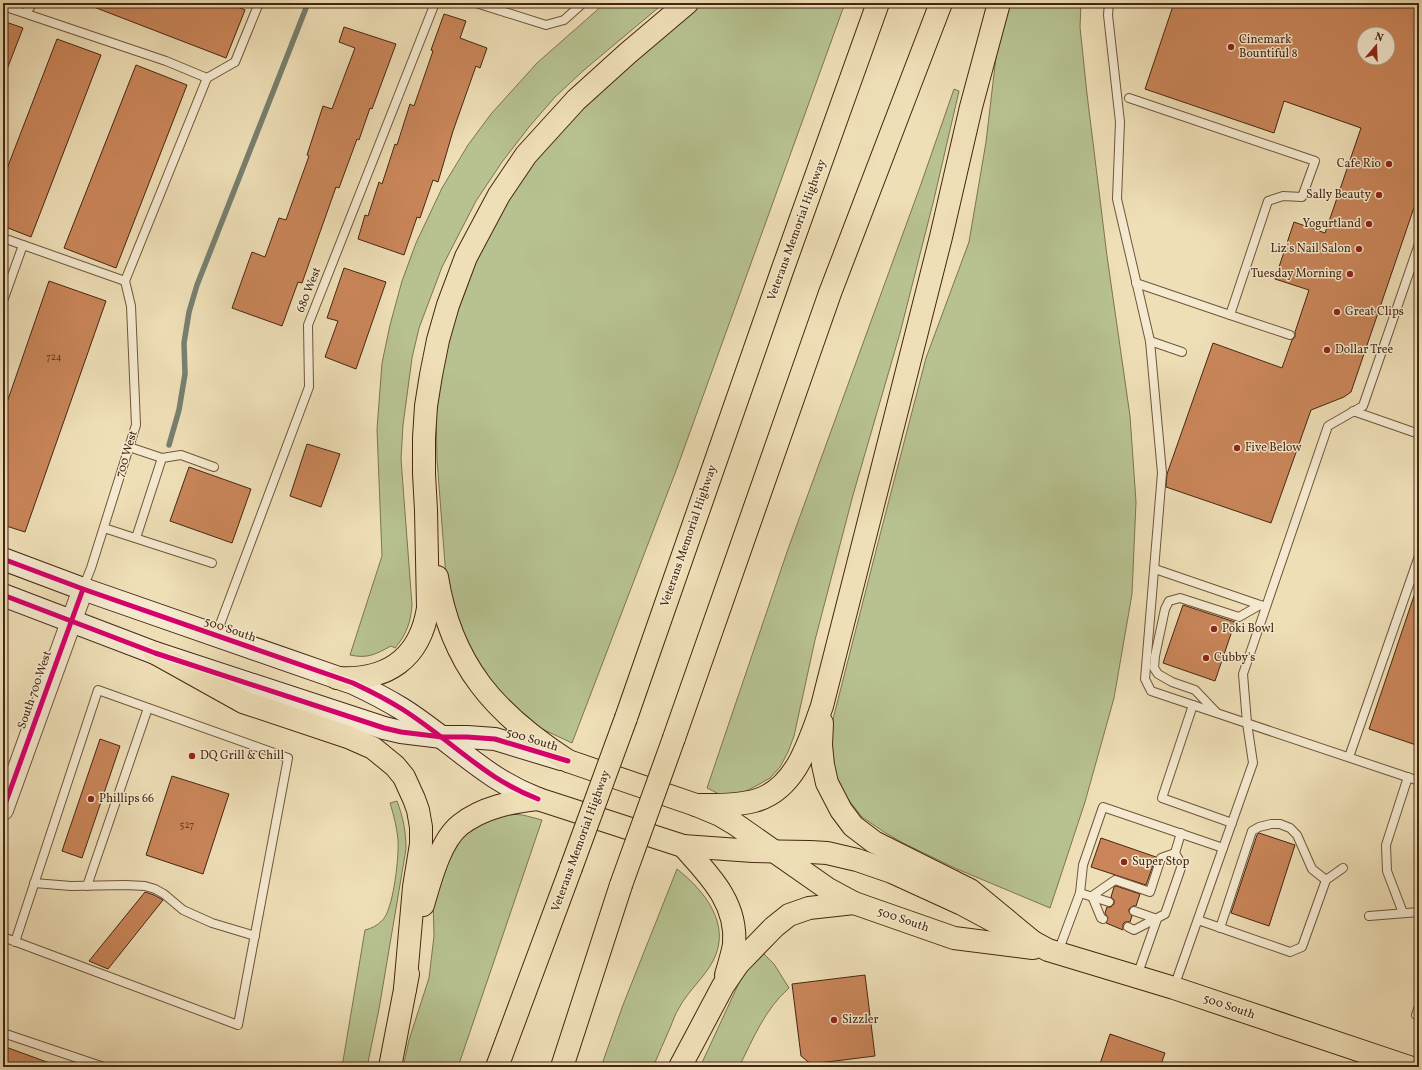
<svg xmlns="http://www.w3.org/2000/svg" width="1422" height="1070" font-family="Vollkorn,serif">
	<style>
		.green { fill: #b7c290; stroke: #7e7450 }
		.lines { fill: none; stroke-linecap: round; stroke-linejoin: round }
		.stream { stroke: #788070; stroke-width: 5.5 }
		.building { fill: #ca865a; stroke: #452710; fill-rule: evenodd }
		.service-casing { stroke: #70553a; stroke-width: 10 }
		.tertiary-casing { stroke: #70553a; stroke-width: 22 }
		.secondary-casing { stroke: #452710; stroke-width: 24 }
		.primary-casing { stroke: #452710; stroke-width: 24 }
		.motorway-casing { stroke: #452710; stroke-width: 24 }
		.service { stroke: #f5ead0; stroke-width: 8 }
		.tertiary { stroke: #f5ead0; stroke-width: 20 }
		.secondary { stroke: #f5ead0; stroke-width: 22 }
		.primary { stroke: #efdfb7; stroke-width: 22 }
		.motorway { stroke: #efdfb7; stroke-width: 22 }
		.motorway-bridge-casing { stroke: #452710; stroke-width: 24; stroke-linecap: butt }
		.motorway-bridge { stroke: #efdfb7; stroke-width: 22 }
		.cycleway-casing { stroke: #f5ead0; stroke-width: 8 }
		.cycleway { stroke: #d6006c; stroke-width: 5 }
		.poi-dot { fill: #8f2418; stroke: #f5ead0; stroke-width: 1.5 }
		.labels { text-anchor: middle; dominant-baseline: central; stroke-width: 3; stroke-linejoin: round; paint-order: stroke }
		.number-label { font-size: 10px; fill: #663f22 }
		.poi-label { font-size: 12px; fill: #452710; stroke: #f5ead0; text-anchor: start }
		.street-label { font-size: 12px; fill: #452710; stroke: #f5ead0 }
	</style>
	<rect width="100%" height="100%" fill="#efdfb7"/>
	<filter id="stains"><feTurbulence type="fractalNoise" baseFrequency=".005" numOctaves="4"/><feColorMatrix values="0 0 0 0 .2 0 0 0 0 .09 0 0 0 0 .02 0 0 0 .5 -.17"/></filter>
	<radialGradient id="worn" r=".72"><stop offset=".6" stop-color="#630" stop-opacity="0"/><stop offset="1" stop-color="#630" stop-opacity=".3"/></radialGradient>
	<g class="green">
		<path d="M605,3H664L584,70L555,97L529,127L502,162L476,201L442,267L419,328L412,358L403,425L401,459L412,605C411,622 406,635 395,648L391,646C376,654 368,659 350,655L382,556L377,429L382,363L390,325L402,281L416,243L442,188L468,145L491,114L537,63Z"/>
		<path d="M697,3H845L677,468L572,743L540,728L521,716L476,668L447,590L437,460L436,406L445,350L472,264L524,171L569,115Z"/>
		<path d="M1007,3H1081L1080,27L1087,94L1107,256L1130,416L1136,502L1132,594L1114,698L1085,802L1050,908L957,869L903,843L884,832L862,817L847,798L843,800L831,773V727L881,531L926,358L969,242L986,142L996,57Z"/>
		<path d="M954,89L959,91L934,199L900,333L853,495L815,640L794,736L788,752L780,767L770,778L756,786L744,792L731,795L719,794L707,788L787,552L921,184Z"/>
		<path d="M397,801C403,817 406,831 406,849L379,1009L367,1067H342L365,930C373,928 380,924 385,917C394,902 399,857 398,840C397,828 394,816 390,803Z"/>
		<path d="M509,814L523,815L542,820L458,1067H403L409,1040L429,978L434,936L433,896L456,841L482,822Z"/>
		<path d="M677,869C705,891 732,925 713,961C704,978 688,991 679,1008C675,1014 673,1021 670,1028C664,1041 659,1054 653,1067H601L623,1005Z"/>
		<path d="M758,948L774,964L789,988C765,1009 753,1039 739,1067H700L738,985Z"/>
	</g>
	<g class="lines">
		<path class="stream" d="M169,445L179,410L185,374L184,343L189,312L197,285L308,3"/>
	</g>
	<g class="building">
		<path d="M86,3H228L245,10L226,58L86,4Z"/>
		<path d="M1174,3H1419V193L1351,392L1344,397L1311,410L1271,523L1166,487L1167,474L1213,343L1282,368L1292,340L1295,337V332L1309,290L1275,279L1294,222L1325,233L1361,128L1284,101L1274,133L1145,89ZM1364,34H1388V58H1364Z"/>
		<path d="M444,14L466,21L460,38L487,48L480,68L476,66L453,131L438,182L433,180L420,218L417,217L404,255L358,239L365,215L368,216L379,182L382,184L395,144L397,145L410,104L414,106L433,51L431,50Z"/>
		<path d="M3,21L23,28L4,77L3,76Z"/>
		<path d="M344,27L396,44L372,109L370,108L359,140L357,139L339,188L336,187L302,283L298,282L282,326L232,308L252,252L265,257L279,218L286,220L309,156L307,155L323,106L332,109L355,48L339,42Z"/>
		<path d="M57,39L101,55L31,237L3,226V179Z"/>
		<path d="M136,65L187,85L116,268L64,248Z"/>
		<path d="M344,268L386,282L356,369L325,357L338,321L327,318Z"/>
		<path d="M49,281L106,301L25,532L3,525V414Z"/>
		<path d="M307,444L340,454L321,507L290,496Z"/>
		<path d="M189,467L251,489L232,543L170,521Z"/>
		<path d="M1416,590L1419,591V746L1369,729Z"/>
		<path d="M1183,605L1235,622L1215,681L1163,663Z"/>
		<path d="M100,739L120,746L82,858L62,851Z"/>
		<path d="M172,776L229,794L203,874L146,855Z"/>
		<path d="M1259,833L1295,845L1269,926L1231,913L1257,835Z"/>
		<path d="M1101,838L1156,857L1146,885L1091,867Z"/>
		<path d="M1116,886L1140,894L1136,906H1133L1129,909V912L1132,916L1130,922H1125L1123,924V930L1106,923L1108,918L1105,913L1107,907H1111L1114,904V900L1111,897L1114,887Z"/>
		<path d="M145,892L154,895L163,900L108,969L89,961Z"/>
		<path d="M865,975L875,1056L811,1064L801,1056L792,984Z"/>
		<path d="M1110,1034L1165,1053L1160,1067H1099Z"/>
		<path d="M3,1046L55,1065V1067H3Z"/>
	</g>
	<g class="lines">
		<g class="service-casing">
			<g id="service">
				<path d="M476,3L546,25L564,20L583,3"/>
				<path d="M1109,3L1108,15L1120,122L1117,199L1150,341L1162,473L1145,679L1151,691L1419,781"/>
				<path d="M3,6L166,61L207,78"/>
				<path d="M26,13L33,3"/>
				<path d="M1129,98L1315,161L1302,197L1283,196L1268,201L1230,315L1136,283"/>
				<path d="M3,238L23,245"/>
				<path d="M125,281L207,78L235,62L259,3"/>
				<path d="M3,301L23,245L125,281"/>
				<path d="M1230,315L1290,335"/>
				<path d="M1150,341L1182,352"/>
				<path d="M1353,411L1419,434"/>
				<path d="M129,447L162,458L181,455L214,467"/>
				<path d="M104,528L212,563"/>
				<path d="M136,538L162,458"/>
				<path d="M1155,569L1263,606"/>
				<path d="M83,588L91,568L136,425L131,306L125,281"/>
				<path d="M216,635L309,387L308,325L435,3"/>
				<path d="M1193,705L1162,798L1232,823"/>
				<path d="M1216,712L1195,690L1172,682L1158,674L1154,668L1155,656L1165,609L1169,601L1180,598L1239,617L1260,605"/>
				<path d="M1349,757L1419,556"/>
				<path d="M34,883L71,886L126,885L145,886L155,889L164,894L183,910L212,923L255,936"/>
				<path d="M87,886L148,708"/>
				<path d="M1080,893L1109,902"/>
				<path d="M1092,896L1115,880L1150,892L1161,858L1175,853"/>
				<path d="M1092,896L1101,918L1103,919"/>
				<path d="M1134,911L1157,919"/>
				<path d="M1403,913L1387,871L1386,845L1408,777"/>
				<path d="M1369,916L1419,912"/>
				<path d="M1198,920L1290,952L1302,947L1326,880L1343,868"/>
				<path d="M1128,927L1134,930L1165,914L1182,865L1175,853L1181,833"/>
				<path d="M1220,928L1252,831L1259,827L1271,824H1280L1290,828L1297,835L1312,869L1326,880"/>
				<path d="M3,937L238,1025L288,758L98,690L15,942"/>
				<path d="M1058,952L1080,893L1083,865L1103,807L1223,848"/>
				<path d="M1137,976L1157,919"/>
				<path d="M1174,987L1253,763L1247,723L1243,674L1328,426L1363,406L1419,244"/>
				<path d="M1416,1015L1419,1006"/>
				<path d="M3,1033L104,1067"/>
			</g>
		</g>
		<g class="tertiary-casing">
			<path id="tertiary" d="M3,810L83,589"/>
		</g>
		<g class="secondary-casing">
			<g id="secondary">
				<path d="M3,559L83,589L353,683C370,691 386,699 402,709C434,729 463,756 495,777C509,786 523,793 538,799"/>
				<path d="M3,595L155,653L384,728L401,732L442,737H467L495,739L561,759"/>
			</g>
		</g>
		<g class="primary-casing">
			<g id="primary">
				<path d="M568,761L696,805L720,815L735,824L828,889L854,903L954,938L1033,948"/>
				<path d="M538,799L683,846L753,851L810,852L827,853L857,860L892,872L962,904L1048,950L1174,988L1409,1067"/>
			</g>
		</g>
		<g class="motorway-casing">
			<g id="motorway">
				<path d="M437,577C451,665 495,714 568,761"/>
				<path d="M155,653L243,702L348,737L373,748L395,766L404,777L414,799L418,810L421,827V844L414,887L405,989"/>
				<path d="M337,678C387,681 420,659 428,608L426,510L424,474V438L426,406L431,375L438,340L448,305L466,257L499,195L526,155L576,100L628,53L687,3"/>
				<path d="M626,718L782,271L878,3"/>
				<path d="M822,723L821,745L823,765L827,783L841,810L853,826L874,842L970,890L1033,942"/>
				<path d="M674,738L830,293L941,3"/>
				<path d="M696,805C715,805 735,806 754,801C796,790 809,742 822,706L941,237L971,107L999,3"/>
				<path d="M683,846C709,875 738,903 734,945C732,955 729,965 726,975"/>
				<path d="M423,905C430,881 440,841 460,825C483,807 511,802 538,799"/>
				<path d="M390,1067L408,974"/>
				<path d="M497,1067L571,868"/>
				<path d="M562,1067L621,885"/>
				<path d="M680,1067L723,986L738,964L774,927L789,915L809,908L854,903"/>
			</g>
		</g>
		<use href="#service" class="service"/>
		<use href="#tertiary" class="tertiary"/>
		<use href="#secondary" class="secondary"/>
		<use href="#primary" class="primary"/>
		<use href="#motorway" class="motorway"/>
		<g class="motorway-bridge-casing">
			<g id="motorway-bridge">
				<path d="M571,868L626,718"/>
				<path d="M621,885L674,738"/>
			</g>
		</g>
		<use href="#motorway-bridge" class="motorway-bridge"/>
		<g class="cycleway-casing">
			<g id="cycleway">
				<path d="M3,559L83,589L353,683C370,691 386,699 402,709C434,729 463,756 495,777C509,786 523,793 538,799"/>
				<path d="M3,595L155,653L384,728L401,732L442,737H467L495,739L568,761"/>
				<path d="M3,810L83,589"/>
			</g>
		</g>
		<use href="#cycleway" class="cycleway"/>
	</g>
	<g class="poi-dot">
		<circle cx="1231" cy="47" r="4"/>
		<circle cx="1389" cy="164" r="4"/>
		<circle cx="1379" cy="195" r="4"/>
		<circle cx="1369" cy="224" r="4"/>
		<circle cx="1359" cy="249" r="4"/>
		<circle cx="1350" cy="274" r="4"/>
		<circle cx="1337" cy="312" r="4"/>
		<circle cx="1327" cy="350" r="4"/>
		<circle cx="1237" cy="448" r="4"/>
		<circle cx="1214" cy="629" r="4"/>
		<circle cx="1206" cy="658" r="4"/>
		<circle cx="192" cy="756" r="4"/>
		<circle cx="91" cy="799" r="4"/>
		<circle cx="1124" cy="862" r="4"/>
		<circle cx="834" cy="1020" r="4"/>
	</g>
	<g class="labels">
		<g class="number-label">
			<text x="54" y="357">724</text>
			<text x="187" y="825">527</text>
		</g>
		<g class="poi-label">
			<text x="1239" y="40">Cinemark<tspan x="1239" dy="14">Bountiful 8</tspan></text>
			<text x="1381" y="164" text-anchor="end">Cafe Rio</text>
			<text x="1371" y="195" text-anchor="end">Sally Beauty</text>
			<text x="1361" y="224" text-anchor="end">Yogurtland</text>
			<text x="1351" y="249" text-anchor="end">Liz's Nail Salon</text>
			<text x="1342" y="274" text-anchor="end">Tuesday Morning</text>
			<text x="1345" y="312">Great Clips</text>
			<text x="1335" y="350">Dollar Tree</text>
			<text x="1245" y="448">Five Below</text>
			<text x="1222" y="629">Poki Bowl</text>
			<text x="1214" y="658">Cubby's</text>
			<text x="200" y="756">DQ Grill &amp; Chill</text>
			<text x="99" y="799">Phillips 66</text>
			<text x="1132" y="862">Super Stop</text>
			<text x="842" y="1020">Sizzler</text>
		</g>
		<g class="street-label">
			<text transform="translate(797 230) rotate(-70)">Veterans Memorial Highway</text>
			<text transform="translate(309 290) rotate(-68)">680 West</text>
			<text transform="translate(127 454) rotate(-73)">700 West</text>
			<text transform="translate(689 536) rotate(-71)">Veterans Memorial Highway</text>
			<text transform="translate(230 630) rotate(19)">500 South</text>
			<text transform="translate(35 690) rotate(-71)">South 700 West</text>
			<text transform="translate(532 740) rotate(17)">500 South</text>
			<text transform="translate(581 841) rotate(-70)">Veterans Memorial Highway</text>
			<text transform="translate(903 920) rotate(19)">500 South</text>
			<text transform="translate(1229 1007) rotate(19)">500 South</text>
		</g>
	</g>
	<rect width="1422" height="1070" fill="none" stroke="#efdfb7" stroke-width="16"/>
	<rect x="4" y="4" width="1414" height="1062" fill="none" stroke="#452710" stroke-width="2"/>
	<rect x="8" y="8" width="1406" height="1054" fill="none" stroke="#452710"/>
	<g transform="translate(1376 46) rotate(19)"><circle r="19" fill="#f5ead0" stroke="#af9c83"/>
	<path d="M0-3L7 15L0 10L-7 15Z" fill="#8f2418"/>
	<text y="-6" font-size="11" font-weight="bold" text-anchor="middle" fill="#452710">N</text>
	</g>
	<rect width="100%" height="100%" filter="url(#stains)"/>
	<rect width="100%" height="100%" fill="url(#worn)"/>
</svg>
